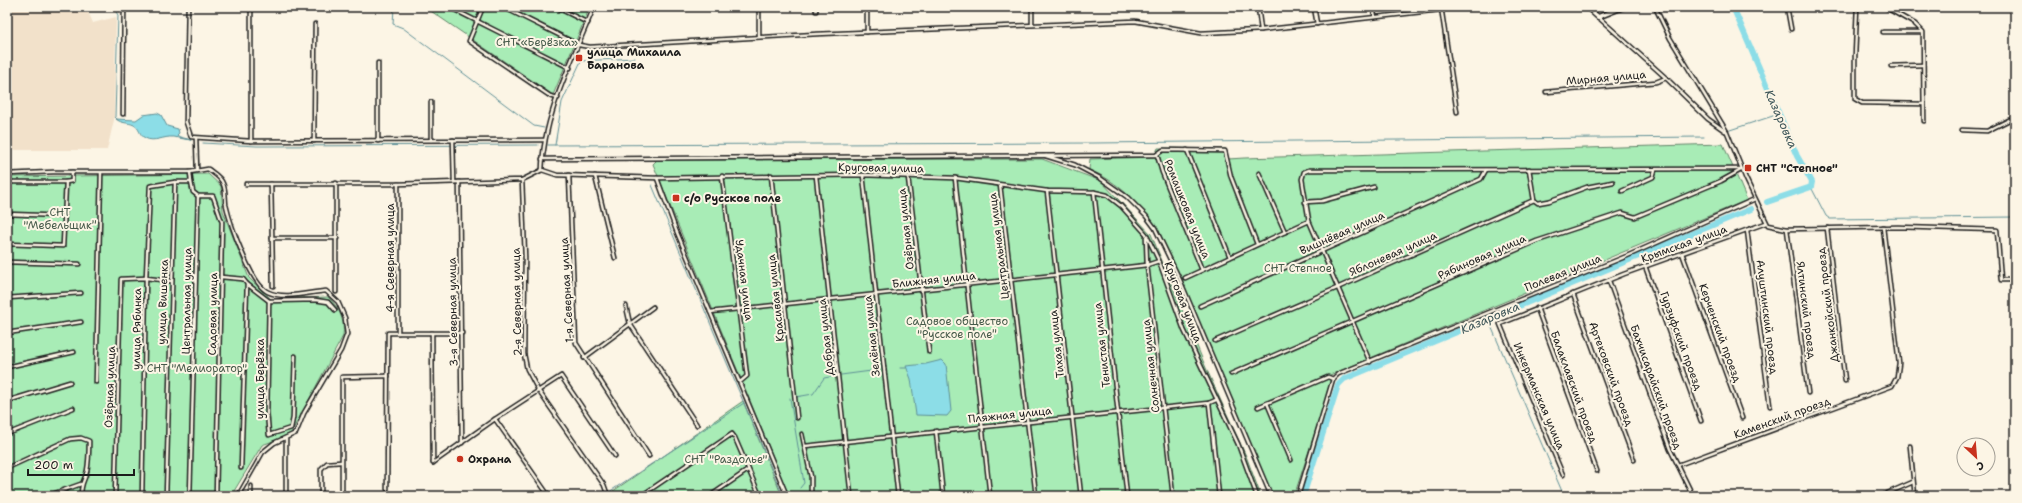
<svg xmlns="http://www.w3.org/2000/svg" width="2022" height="503" font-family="'Shantell Sans',sans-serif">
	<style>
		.built { fill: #f2e1ca }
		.green { fill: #a8ecb6; stroke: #628469 }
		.water { fill: #8cdde7; stroke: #5f9096 }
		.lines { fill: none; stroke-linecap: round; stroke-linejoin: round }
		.stream { stroke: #5f9096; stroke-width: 1 }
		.river { stroke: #8cdde7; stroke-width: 6 }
		.street-casing { stroke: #1c1c1c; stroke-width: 5.5 }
		.secondary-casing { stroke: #1c1c1c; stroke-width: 7 }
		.street { stroke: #fcf5e5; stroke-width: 2.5 }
		.secondary { stroke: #fcf5e5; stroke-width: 4 }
		.poi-dot { fill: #c8321e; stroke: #fcf5e5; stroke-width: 1.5 }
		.labels { text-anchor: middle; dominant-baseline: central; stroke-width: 4; stroke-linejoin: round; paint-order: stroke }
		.park-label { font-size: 11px; fill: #465a4a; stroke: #fcf5e5 }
		.poi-label { font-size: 11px; font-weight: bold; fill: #1c1c1c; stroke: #fcf5e5; text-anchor: start }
		.street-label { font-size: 11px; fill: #1c1c1c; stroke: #fcf5e5 }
		.water-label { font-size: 12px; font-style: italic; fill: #3e5659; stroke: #fcf5e5 }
	</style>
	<rect width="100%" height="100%" fill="#fcf5e5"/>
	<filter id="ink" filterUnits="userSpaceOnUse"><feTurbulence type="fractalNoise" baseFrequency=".025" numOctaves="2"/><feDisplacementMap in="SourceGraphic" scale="8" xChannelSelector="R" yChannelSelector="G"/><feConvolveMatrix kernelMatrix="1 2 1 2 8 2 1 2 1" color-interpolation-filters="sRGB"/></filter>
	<g filter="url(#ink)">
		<path class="built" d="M7,7H86L93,23L116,17L114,120L107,150H7Z"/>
		<g class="green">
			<path d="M425,7H590L553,95Z"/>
			<path d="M1723,144L1747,200L1330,375L1332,381L1294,496H1273L1158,229C1139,205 1119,181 1089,170L1090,159L1154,157L1158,148L1226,149L1228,159L1244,158Z"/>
			<path d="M1042,159L1101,181L1151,234L1206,368L1246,456L1261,496H789L653,164L657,160Z"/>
			<path d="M208,174L221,186L223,211L249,278L271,299L328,297C340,308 345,321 343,336L290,435L262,445L231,496H7V177Z"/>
			<path d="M743,401L782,496H606Z"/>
		</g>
		<g class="water">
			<path d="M157,113L161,115L167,126L178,129L179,133L177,135L181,138L191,140C184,139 179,138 173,137C164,136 154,143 145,138C139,135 140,128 134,125C128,122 122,124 116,119L136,120L143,115Z"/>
			<path d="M942,360L946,364L951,411L947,416L916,415L911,379L906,366L926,364Z"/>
		</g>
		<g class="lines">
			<g class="stream">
				<path d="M113,7L118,15L115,117L118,120"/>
				<path d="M394,7L393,24L403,28L534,126L544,128"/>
				<path d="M1730,130L1779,114"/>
				<path d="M180,137L191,140"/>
				<path d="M203,143L257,146L538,145"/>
				<path d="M548,145L1093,143L1704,137"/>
				<path d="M555,145L562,102L581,61L635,58"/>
				<path d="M652,185L783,496"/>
				<path d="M1811,187L1826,216L1830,219L2015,217"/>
				<path d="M1488,319L1564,496"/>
				<path d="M900,368H906"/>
				<path d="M841,375L879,370"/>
				<path d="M796,397L813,394L824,378L835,376"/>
				<path d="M790,398L804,483L800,488"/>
				<path d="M609,492L744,403"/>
				<path d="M603,496L605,495"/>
			</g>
			<g class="river">
				<path d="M1733,7L1797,156L1812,182L1811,187L1767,202"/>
				<path d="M1303,496L1338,385L1344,379L1751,209"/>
			</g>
			<g class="street-casing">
				<g id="street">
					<path d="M188,7L186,122L191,137L251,141L544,140"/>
					<path d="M449,7L570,68"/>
					<path d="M483,7L469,41L550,96L558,98"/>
					<path d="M503,7L579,45L590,47L817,34L1135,21L1201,33L1261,30L1466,7"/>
					<path d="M556,7L588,23"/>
					<path d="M816,7V11"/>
					<path d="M867,7V32"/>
					<path d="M1032,7V24"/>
					<path d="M1258,7L1261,30"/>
					<path d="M1314,7L1317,24"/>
					<path d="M1373,7L1375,17"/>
					<path d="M1441,7L1457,112"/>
					<path d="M1655,7L1670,38L1727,132L1746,179L1768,225L1787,229L1898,227L1997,230L2001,280H2015"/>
					<path d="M1787,7L1791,29"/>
					<path d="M1857,7L1855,56V99L1862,103L1924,104"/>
					<path d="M1885,7L1915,24L1923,32L1924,121"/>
					<path d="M1598,17L1666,78L1708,119L1725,131"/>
					<path d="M1883,32H1922"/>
					<path d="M759,37V7"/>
					<path d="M378,63V141"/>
					<path d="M1891,66L1923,65"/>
					<path d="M1546,92L1656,82L1666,78"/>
					<path d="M431,102V140"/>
					<path d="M123,114L124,7"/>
					<path d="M1962,130L1987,131L2015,117"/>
					<path d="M196,138L197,170"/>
					<path d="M453,140L454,182"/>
					<path d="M251,141V7"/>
					<path d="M314,141L315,24"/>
					<path d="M1187,150L1230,257"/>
					<path d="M1157,155L1162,172L1202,270"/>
					<path d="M1046,156L1075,165L1100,178L1127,197L1146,216L1155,228L1180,280L1271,496"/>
					<path d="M542,159L1156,155L1163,150L1225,151L1231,177L1257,244"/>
					<path d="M1529,169L1534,200L1538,203L1549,201L1587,187L1613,182"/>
					<path d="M542,170L557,175L657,178L863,175L955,178L1047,191L1094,192L1107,195L1121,206L1146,234L1159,261L1184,330L1238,444L1257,496"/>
					<path d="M542,170C543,115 574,57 594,7"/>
					<path d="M1259,173L1285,232"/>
					<path d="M7,174L53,172H190L208,169C213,173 221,177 223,184C226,190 225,198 226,205C230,223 251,285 268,292C285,300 309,292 326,291L338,302L345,318L347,334L341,350L304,413L296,433L274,443L263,452L238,496"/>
					<path d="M569,175L576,343L649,456"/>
					<path d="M771,175L797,418"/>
					<path d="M863,175L898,496"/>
					<path d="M595,176L615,258"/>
					<path d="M722,176L747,376L740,382"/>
					<path d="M816,176L851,496"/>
					<path d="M908,177L929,352"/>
					<path d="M657,178L676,230L787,496"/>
					<path d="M955,178L990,496"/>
					<path d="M522,180L525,257L524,354L527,369L538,390L604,485L608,496"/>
					<path d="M7,182H66"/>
					<path d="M459,182L462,443"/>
					<path d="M336,183V292"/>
					<path d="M246,184H398L522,180L542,170"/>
					<path d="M271,184L273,286"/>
					<path d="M1000,185L1036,496"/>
					<path d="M1047,191L1081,496"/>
					<path d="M1622,191L1653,177L1655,170"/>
					<path d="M1094,192L1127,496"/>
					<path d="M198,196H213L222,222L216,496"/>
					<path d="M1305,202L1322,201L1374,187"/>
					<path d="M7,214L64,216"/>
					<path d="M1827,228L1845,381"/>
					<path d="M1787,229L1808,393"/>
					<path d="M1747,230L1770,406"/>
					<path d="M1146,237L1147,265L1173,496"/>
					<path d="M272,238H337"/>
					<path d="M7,244L63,246L66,182L72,181V172"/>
					<path d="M1682,253L1742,418"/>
					<path d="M7,262L79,264"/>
					<path d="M1645,266L1701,421"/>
					<path d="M221,277L243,279L247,284L241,468"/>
					<path d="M1185,278L1309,221"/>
					<path d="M1609,281L1670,449L1693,496"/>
					<path d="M247,284L269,301L267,412L269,435L291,428L293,418L295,356"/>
					<path d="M1573,294L1634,460"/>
					<path d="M7,298L81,293"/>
					<path d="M269,301L315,300L328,302L335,310"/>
					<path d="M626,306L630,324L697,425"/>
					<path d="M1200,306L1481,179L1486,170"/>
					<path d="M1537,308L1597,471"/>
					<path d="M710,312L1102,270L1147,265L1159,261"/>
					<path d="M7,333L81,322"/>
					<path d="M398,333V184"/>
					<path d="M432,333L433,463"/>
					<path d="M1215,341L1337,288L1534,200"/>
					<path d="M584,358L653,307"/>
					<path d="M1370,362L1309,221L1302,179L1304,172L1309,170L1742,169"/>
					<path d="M7,367L74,352"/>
					<path d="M1231,374L1537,241L1622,213L1635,217L1721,181L1741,170"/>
					<path d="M96,382L101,173"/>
					<path d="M7,401L70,382"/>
					<path d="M1209,403L1219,496"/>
					<path d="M1267,403L1291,460"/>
					<path d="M1258,407L1328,377L1333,379"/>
					<path d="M495,419L549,496"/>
					<path d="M936,431L943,496"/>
					<path d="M7,434L73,408"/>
					<path d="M802,434L811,477V496"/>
					<path d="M805,446L1209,403L1216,400"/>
					<path d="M1910,446L1915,496"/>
					<path d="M433,463L495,419L561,376L615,456"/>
					<path d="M1678,465L1892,386L1897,377L1899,363L1883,227"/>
					<path d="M7,468L70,439L81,438L89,441C89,451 89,461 87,471C84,483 81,481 81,496"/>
					<path d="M1563,475L1500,324L1624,274L1766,223"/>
					<path d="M387,489L388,333H462"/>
					<path d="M47,496L81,484"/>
					<path d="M115,496L121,279L146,278L171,281"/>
					<path d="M142,496L146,278L150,186L175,182"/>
					<path d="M166,496L175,182H191L190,172"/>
					<path d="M190,496L198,196L193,192L191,182"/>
					<path d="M251,496V486"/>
					<path d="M286,496V439"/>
					<path d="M321,496V469L327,463L341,462"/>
					<path d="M344,496L342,492V377L388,376"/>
					<path d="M641,496L732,434L735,438L760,496"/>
					<path d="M710,496L748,470"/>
					<path d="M1298,496L1333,379L1338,374L1627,256L1755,199"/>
					<path d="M1881,496L1913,482"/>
				</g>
			</g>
			<g class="secondary-casing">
				<path id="secondary" d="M1587,7L1598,17L1623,7"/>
			</g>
			<use href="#street" class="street"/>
			<use href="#secondary" class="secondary"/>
		</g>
	</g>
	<g class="poi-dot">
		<rect x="575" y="54" width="8" height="8" rx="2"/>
		<rect x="1744" y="164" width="8" height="8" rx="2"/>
		<rect x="672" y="194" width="8" height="8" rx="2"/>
		<circle cx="460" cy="459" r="4"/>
	</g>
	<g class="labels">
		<g class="park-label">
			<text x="537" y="42">СНТ «Берёзка»</text>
			<text x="60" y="212">СНТ<tspan x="60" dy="13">"Мебельщик"</tspan></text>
			<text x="1298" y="268">СНТ Степное</text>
			<text x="957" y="321">Садовое общество<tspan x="957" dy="13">"Русское поле"</tspan></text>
			<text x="197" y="368">СНТ "Мелиоратор"</text>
			<text x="726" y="459">СНТ "Раздолье"</text>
		</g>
		<g class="poi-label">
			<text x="587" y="52">улица Михаила<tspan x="587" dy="13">Баранова</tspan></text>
			<text x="1756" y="168">СНТ "Степное"</text>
			<text x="684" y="198">с/о Русское поле</text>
			<text x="468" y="459">Охрана</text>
		</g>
		<g class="street-label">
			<text transform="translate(1606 78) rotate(-5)">Мирная улица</text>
			<text transform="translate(881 168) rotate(1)">Круговая улица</text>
			<text transform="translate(1187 209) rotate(68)">Ромашковая улица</text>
			<text transform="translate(906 229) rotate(-96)">Озёрная улица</text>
			<text transform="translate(1342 233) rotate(-24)">Вишнёвая улица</text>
			<text transform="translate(1684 244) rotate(-20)">Крымская улица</text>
			<text transform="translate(999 246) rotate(-97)">Центральная улица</text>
			<text transform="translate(1393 254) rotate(-24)">Яблоневая улица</text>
			<text transform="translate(1482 257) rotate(-24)">Рябиновая улица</text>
			<text transform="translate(390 258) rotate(-90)">4-я Северная улица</text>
			<text transform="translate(1563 273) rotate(-22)">Полевая улица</text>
			<text transform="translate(744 280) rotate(83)">Удачная улица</text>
			<text transform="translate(934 280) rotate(-6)">Ближняя улица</text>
			<text transform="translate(567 290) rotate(-93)">1-я Северная улица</text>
			<text transform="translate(776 298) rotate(-96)">Красивая улица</text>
			<text transform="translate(187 301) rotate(-89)">Центральная улица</text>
			<text transform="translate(163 302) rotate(-88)">улица Вишенка</text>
			<text transform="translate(517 302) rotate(-91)">2-я Северная улица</text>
			<text transform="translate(1183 302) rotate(69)">Круговая улица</text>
			<text transform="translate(1828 305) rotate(-97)">Джанкойский проезд</text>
			<text transform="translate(1806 310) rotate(83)">Ялтинский проезд</text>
			<text transform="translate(453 312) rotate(-91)">3-я Северная улица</text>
			<text transform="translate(213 314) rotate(-89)">Садовая улица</text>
			<text transform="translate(1767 317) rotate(83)">Алуштинский проезд</text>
			<text transform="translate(137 329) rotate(-89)">улица Рябинка</text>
			<text transform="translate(1720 333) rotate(70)">Керченский проезд</text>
			<text transform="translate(872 336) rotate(-96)">Зелёная улица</text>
			<text transform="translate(826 337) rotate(-96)">Добрая улица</text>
			<text transform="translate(1681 341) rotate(70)">Гурзуфский проезд</text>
			<text transform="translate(1057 344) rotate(-96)">Тихая улица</text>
			<text transform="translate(1102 345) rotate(-96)">Тенистая улица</text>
			<text transform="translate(1151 366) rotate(-96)">Солнечная улица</text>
			<text transform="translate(1611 374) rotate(70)">Артековский проезд</text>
			<text transform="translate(260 379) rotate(-90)">улица Берёзка</text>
			<text transform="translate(110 387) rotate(-88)">Озёрная улица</text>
			<text transform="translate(1574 387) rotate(70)">Балаклавский проезд</text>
			<text transform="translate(1656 387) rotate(70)">Бахчисарайский проезд</text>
			<text transform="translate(1539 396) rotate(67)">Инкерманская улица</text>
			<text transform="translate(1010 415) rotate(-6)">Пляжная улица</text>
			<text transform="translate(1782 418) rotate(-20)">Каменский проезд</text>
		</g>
		<g class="water-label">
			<text transform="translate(1781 119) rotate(66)">Казаровка</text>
			<text transform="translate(1490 318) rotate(-23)">Казаровка</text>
		</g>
	</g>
	<rect width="2022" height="503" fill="none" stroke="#fcf5e5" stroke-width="24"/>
	<rect x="12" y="12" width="1998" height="479" fill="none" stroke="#1c1c1c" stroke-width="1.5" filter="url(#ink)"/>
	<g transform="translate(1976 457) rotate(154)"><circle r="19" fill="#fcf5e5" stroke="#a29e95"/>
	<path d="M0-3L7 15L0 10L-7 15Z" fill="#c8321e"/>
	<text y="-6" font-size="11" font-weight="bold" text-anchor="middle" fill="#1c1c1c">С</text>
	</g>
	<path d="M28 469v6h106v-6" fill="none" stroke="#1c1c1c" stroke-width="2"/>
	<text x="34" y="469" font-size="12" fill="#1c1c1c" stroke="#fcf5e5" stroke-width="3" paint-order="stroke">200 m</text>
</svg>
